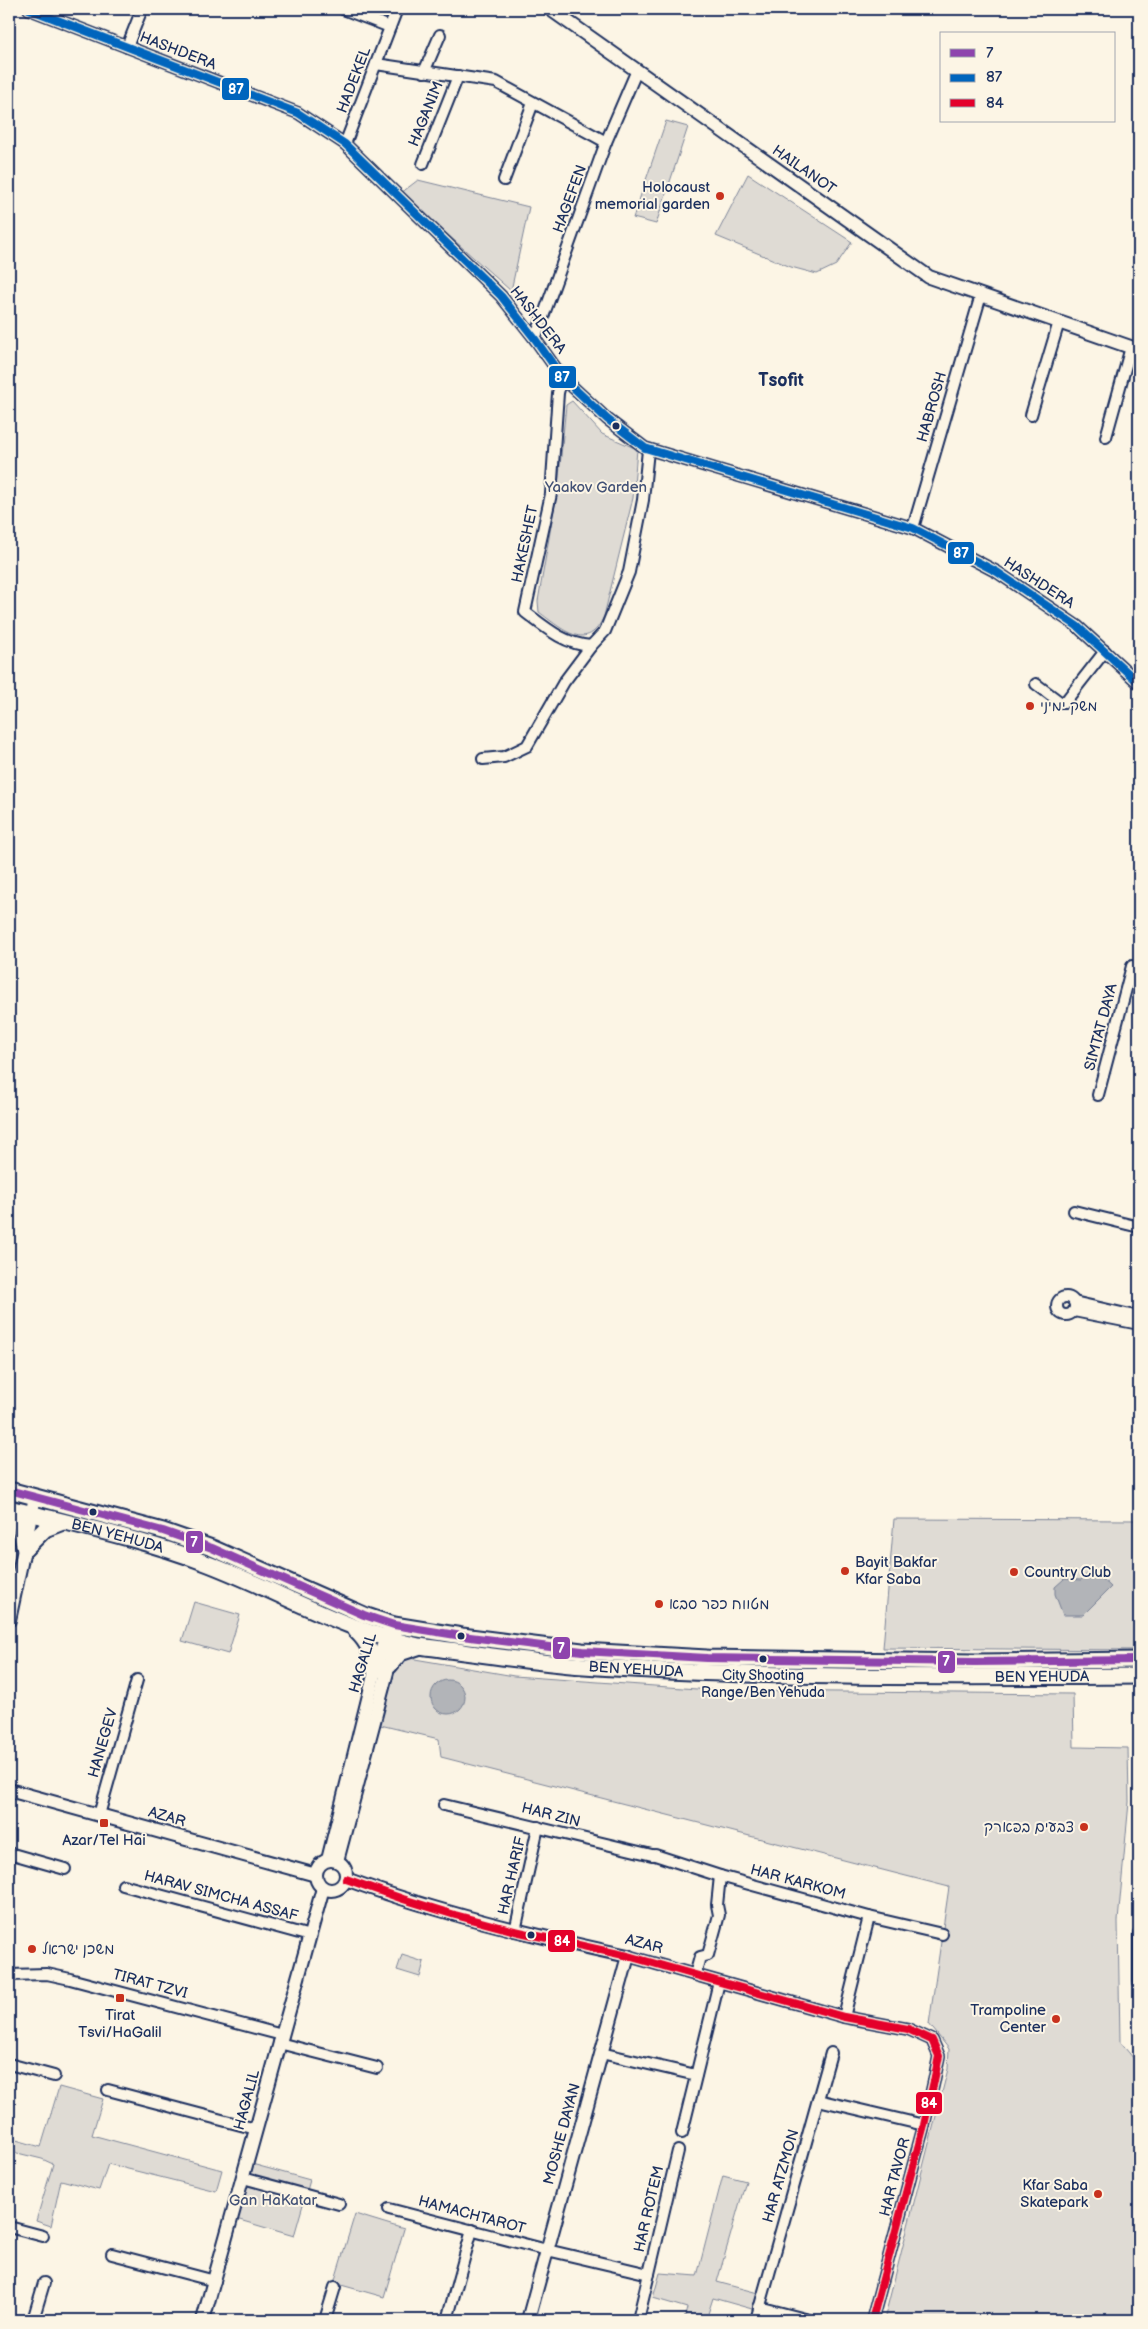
<svg xmlns="http://www.w3.org/2000/svg" width="1148" height="2329" font-family="'Balsamiq Sans','Playpen Sans Hebrew',sans-serif">
	<style>
		.green { fill: #dfdbd4; stroke: #7d8599 }
		.water { fill: #b2b4b8; stroke: #767f94 }
		.lines { fill: none; stroke-linecap: round; stroke-linejoin: round }
		.minor-casing { stroke: #1b2f5e; stroke-width: 14 }
		.tertiary-casing { stroke: #1b2f5e; stroke-width: 16 }
		.secondary-casing { stroke: #1b2f5e; stroke-width: 19 }
		.minor { stroke: #fcf5e5; stroke-width: 10 }
		.tertiary { stroke: #fcf5e5; stroke-width: 12 }
		.secondary { stroke: #fcf5e5; stroke-width: 15 }
		.bus-1-casing { stroke: #fcf5e5; stroke-width: 11 }
		.bus-2-casing { stroke: #fcf5e5; stroke-width: 11 }
		.bus-3-casing { stroke: #fcf5e5; stroke-width: 11 }
		.bus-1 { stroke: #8e44ad; stroke-width: 8 }
		.bus-2 { stroke: #0065bd; stroke-width: 8 }
		.bus-3 { stroke: #e4002b; stroke-width: 8 }
		.poi-dot { fill: #c8321e; stroke: #fcf5e5; stroke-width: 2 }
		.bus-dot { fill: #1b2f5e; stroke: #fcf5e5; stroke-width: 2 }
		.labels { text-anchor: middle; dominant-baseline: central; stroke-width: 4; stroke-linejoin: round; paint-order: stroke }
		.bus-label { font-size: 14px; fill: #1b2f5e; stroke: #fcf5e5 }
		.street-label { font-size: 15px; fill: #1b2f5e; stroke: #fcf5e5 }
		.poi-label { font-size: 15px; fill: #1b2f5e; stroke: #fcf5e5; text-anchor: start }
		.park-label { font-size: 15px; fill: #425176; stroke: #fcf5e5 }
		.quarter-label { font-size: 18px; font-weight: bold; fill: #1b2f5e; stroke: #fcf5e5 }
		.line-badge { stroke: #fcf5e5; stroke-width: 2 }
		.badge-label { font-size: 14px; text-anchor: middle; font-weight: bold; fill: #fff }
	</style>
	<rect width="100%" height="100%" fill="#fcf5e5"/>
	<filter id="ink" filterUnits="userSpaceOnUse"><feTurbulence type="fractalNoise" baseFrequency=".02" numOctaves="2"/><feDisplacementMap in="SourceGraphic" scale="10" xChannelSelector="R" yChannelSelector="G"/><feConvolveMatrix kernelMatrix="1 2 1 2 8 2 1 2 1" color-interpolation-filters="sRGB"/></filter>
	<g filter="url(#ink)">
		<g class="green">
			<path d="M666,121L688,127L656,224L633,218Z"/>
			<path d="M748,174L852,242L836,265L817,274L791,267L716,236Z"/>
			<path d="M418,180L529,207L511,291L401,193Z"/>
			<path d="M572,401L602,434L637,449L633,498L604,616C588,654 562,629 539,612L538,601L558,486L566,405Z"/>
			<path d="M894,1519L1139,1520V1650L883,1648Z"/>
			<path d="M194,1602L240,1615L228,1654L182,1641Z"/>
			<path d="M409,1658L514,1676L725,1691L1073,1694L1074,1747L1128,1748L1129,1802L1118,1921L1120,2042L1139,2065V2320H884L948,2069L949,2049L929,2024L949,1887L441,1757L439,1739L376,1724L392,1668Z"/>
			<path d="M402,1955L424,1962L420,1977L397,1970Z"/>
			<path d="M59,2087L103,2099L92,2135L222,2170L216,2191L108,2164L99,2190L61,2180L51,2226L36,2221L53,2164L42,2159L9,2151V2138L41,2147Z"/>
			<path d="M252,2164L310,2180L294,2236L236,2219Z"/>
			<path d="M723,2175L746,2181L717,2282L758,2293L752,2309L713,2298L706,2320H684L687,2308L653,2298L660,2273L697,2276Z"/>
			<path d="M355,2214L404,2229L384,2297L334,2283Z"/>
		</g>
		<g class="water">
			<path d="M1092,1569L1111,1587L1083,1615H1063L1055,1594V1587L1064,1579L1081,1580Z"/>
			<circle cx="448" cy="1697" r="17"/>
		</g>
		<g class="lines">
			<g class="minor-casing">
				<g id="minor">
					<path d="M29,9L298,113L345,144L501,296L535,339L562,377L607,419L645,448L913,528L997,572L1077,626L1139,683"/>
					<path d="M343,9L390,27"/>
					<path d="M127,47L142,9"/>
					<path d="M376,64L496,82L606,142"/>
					<path d="M424,72L440,35"/>
					<path d="M345,144L397,9"/>
					<path d="M423,164L458,76"/>
					<path d="M504,180L533,103"/>
					<path d="M535,339L606,142L637,70"/>
					<path d="M562,377L558,393L551,494L525,612C546,628 564,644 591,646"/>
					<path d="M1031,415L1059,322"/>
					<path d="M1106,437L1131,347"/>
					<path d="M913,528L981,295"/>
					<path d="M1036,684L1060,702H1065L1105,651"/>
					<path d="M483,759L504,757L527,746L564,682L591,646L605,631L629,572L643,500L648,450"/>
					<path d="M1098,1095L1132,966L1139,968"/>
					<path d="M1074,1211L1139,1227"/>
					<circle cx="1066" cy="1306" r="9"/>
					<path d="M1074,1302L1139,1317"/>
					<path d="M1074,1311L1139,1324"/>
					<path d="M444,1805L652,1855"/>
					<path d="M99,1815L137,1680"/>
					<path d="M9,1853L65,1869"/>
					<path d="M655,1855L720,1876L869,1917"/>
					<path d="M123,1885L310,1936"/>
					<path d="M515,1931L538,1827"/>
					<path d="M1139,1934V1982"/>
					<path d="M628,1956L844,2017L908,2029L932,2040L939,2056L934,2081L924,2125L872,2320"/>
					<path d="M9,1975L47,1974L70,1979L282,2035"/>
					<path d="M695,1975L700,1957L708,1955L719,1915L717,1905L720,1876"/>
					<path d="M844,2017L869,1917L942,1934"/>
					<path d="M279,2043L377,2068"/>
					<path d="M601,2053L696,2075"/>
					<path d="M9,2064L54,2076"/>
					<path d="M108,2090L256,2129"/>
					<path d="M818,2100L924,2125"/>
					<path d="M682,2133L719,1982"/>
					<path d="M243,2178L339,2204"/>
					<path d="M389,2209L547,2250L649,2274"/>
					<path d="M9,2227L43,2236"/>
					<path d="M112,2254L215,2281"/>
					<path d="M759,2307L809,2320"/>
					<path d="M33,2320L44,2283"/>
					<path d="M325,2320L335,2287"/>
					<path d="M447,2320L472,2230"/>
					<path d="M638,2320L678,2151"/>
					<path d="M756,2320L831,2053"/>
				</g>
			</g>
			<g class="tertiary-casing">
				<g id="tertiary">
					<path d="M550,9L929,277L1139,350"/>
					<path d="M9,1620L35,1497"/>
					<path d="M9,1790L316,1875"/>
					<circle cx="331" cy="1875" r="15"/>
					<path d="M328,1860L375,1671L385,1639L390,1631"/>
					<path d="M337,1861L395,1642L394,1631"/>
					<path d="M346,1879C438,1913 532,1935 628,1956L528,2320"/>
					<path d="M203,2320L323,1888"/>
				</g>
			</g>
			<g class="secondary-casing">
				<g id="secondary">
					<path d="M9,1490L163,1531L212,1548L364,1615L394,1625L462,1636L582,1651L707,1658L974,1662L1139,1660"/>
					<path id="s1" d="M9,1508C72,1524 143,1539 203,1562C276,1589 343,1631 419,1646C474,1653 529,1662 584,1666C769,1679 954,1677 1139,1676"/>
					<path d="M9,1512L19,1524L25,1549"/>
					<path d="M25,1549L45,1529L63,1522"/>
					<path d="M356,1631C369,1643 372,1654 375,1671"/>
					<path d="M389,1666L400,1653L418,1647"/>
				</g>
			</g>
			<use href="#minor" class="minor"/>
			<use href="#tertiary" class="tertiary"/>
			<use href="#secondary" class="secondary"/>
			<g class="bus-1-casing">
				<path id="bus-1" d="M9,1490L163,1531L212,1548L364,1615L394,1625L462,1636L582,1651L707,1658L974,1662L1139,1660"/>
			</g>
			<g class="bus-2-casing">
				<path id="bus-2" d="M29,9L298,113L345,144L501,296L535,339L562,377L607,419L645,448L913,528L997,572L1077,626L1139,683"/>
			</g>
			<g class="bus-3-casing">
				<path id="bus-3" d="M346,1879L403,1899L455,1915L515,1931L628,1956L844,2017L908,2029L932,2040L939,2056L934,2081L924,2125L872,2320"/>
			</g>
			<use href="#bus-1" class="bus-1"/>
			<use href="#bus-2" class="bus-2"/>
			<use href="#bus-3" class="bus-3"/>
		</g>
	</g>
	<g class="poi-dot">
		<circle cx="720" cy="196" r="5"/>
		<circle cx="1030" cy="706" r="5"/>
		<circle cx="845" cy="1571" r="5"/>
		<circle cx="1014" cy="1572" r="5"/>
		<circle cx="659" cy="1604" r="5"/>
		<rect x="99" y="1818" width="10" height="10" rx="2.5"/>
		<circle cx="1084" cy="1827" r="5"/>
		<circle cx="32" cy="1949" r="5"/>
		<rect x="115" y="1993" width="10" height="10" rx="2.5"/>
		<circle cx="1056" cy="2019" r="5"/>
		<circle cx="1098" cy="2194" r="5"/>
	</g>
	<g class="bus-dot">
		<circle cx="616" cy="426" r="4.5"/>
		<circle cx="93" cy="1512" r="4.5"/>
		<circle cx="461" cy="1636" r="4.5"/>
		<circle cx="763" cy="1659" r="4.5"/>
		<circle cx="531" cy="1935" r="4.5"/>
	</g>
	<g class="labels">
		<g class="bus-label">
			<text x="763" y="1675">City Shooting<tspan x="763" dy="17">Range/Ben Yehuda</tspan></text>
		</g>
		<g class="street-label">
			<text transform="translate(178 51) rotate(21)">HASHDERA</text>
			<text transform="translate(354 80) rotate(-69)">HADEKEL</text>
			<text transform="translate(426 114) rotate(-68)">HAGANIM</text>
			<text transform="translate(804 170) rotate(35)">HAILANOT</text>
			<text transform="translate(570 199) rotate(-70)">HAGEFEN</text>
			<text transform="translate(538 320) rotate(52)">HASHDERA</text>
			<text transform="translate(932 407) rotate(-74)">HABROSH</text>
			<text transform="translate(525 544) rotate(-78)">HAKESHET</text>
			<text transform="translate(1039 583) rotate(33)">HASHDERA</text>
			<text transform="translate(1101 1027) rotate(-75)">SIMTAT DAYA</text>
			<text stroke="none"><textPath href="#s1" startOffset="112">BEN YEHUDA</textPath></text>
			<text transform="translate(363 1663) rotate(-73)">HAGALIL</text>
			<text stroke="none"><textPath href="#s1" startOffset="652">BEN YEHUDA</textPath></text>
			<text stroke="none"><textPath href="#s1" startOffset="1058">BEN YEHUDA</textPath></text>
			<text transform="translate(103 1743) rotate(-74)">HANEGEV</text>
			<text transform="translate(551 1815) rotate(14)">HAR ZIN</text>
			<text transform="translate(167 1817) rotate(16)">AZAR</text>
			<text transform="translate(512 1876) rotate(-77)">HAR HARIF</text>
			<text transform="translate(798 1882) rotate(15)">HAR KARKOM</text>
			<text transform="translate(221 1896) rotate(15)">HARAV SIMCHA ASSAF</text>
			<text transform="translate(644 1944) rotate(15)">AZAR</text>
			<text transform="translate(150 1984) rotate(15)">TIRAT TZVI</text>
			<text transform="translate(247 2100) rotate(-75)">HAGALIL</text>
			<text transform="translate(562 2134) rotate(-75)">MOSHE DAYAN</text>
			<text transform="translate(781 2176) rotate(-74)">HAR ATZMON</text>
			<text transform="translate(895 2177) rotate(-75)">HAR TAVOR</text>
			<text transform="translate(649 2209) rotate(-77)">HAR ROTEM</text>
			<text transform="translate(472 2215) rotate(15)">HAMACHTAROT</text>
		</g>
		<g class="poi-label">
			<text x="710" y="187" text-anchor="end">Holocaust<tspan x="710" dy="17">memorial garden</tspan></text>
			<text x="1040" y="706">משק ימיני</text>
			<text x="855" y="1562">Bayit Bakfar<tspan x="855" dy="17">Kfar Saba</tspan></text>
			<text x="1024" y="1572">Country Club</text>
			<text x="669" y="1604">מטווח כפר סבא</text>
			<text x="1074" y="1827" text-anchor="end">צבעים בפארק</text>
			<text x="104" y="1840" text-anchor="middle">Azar/Tel Hai</text>
			<text x="42" y="1949">משכן ישראל</text>
			<text x="1046" y="2010" text-anchor="end">Trampoline<tspan x="1046" dy="17">Center</tspan></text>
			<text x="120" y="2015" text-anchor="middle">Tirat<tspan x="120" dy="17">Tsvi/HaGalil</tspan></text>
			<text x="1088" y="2185" text-anchor="end">Kfar Saba<tspan x="1088" dy="17">Skatepark</tspan></text>
		</g>
		<g class="park-label">
			<text x="596" y="487">Yaakov Garden</text>
			<text x="273" y="2200">Gan HaKatar</text>
		</g>
		<g class="quarter-label">
			<text x="781" y="380">Tsofit</text>
		</g>
	</g>
	<g class="line-badge">
		<rect x="221" y="77" width="29" height="24" rx="5" fill="#0065bd"/>
		<rect x="548" y="365" width="29" height="24" rx="5" fill="#0065bd"/>
		<rect x="947" y="541" width="28" height="24" rx="5" fill="#0065bd"/>
		<rect x="185" y="1530" width="19" height="24" rx="5" fill="#8e44ad"/>
		<rect x="552" y="1636" width="19" height="24" rx="5" fill="#8e44ad"/>
		<rect x="937" y="1650" width="19" height="24" rx="5" fill="#8e44ad"/>
		<rect x="547" y="1929" width="29" height="24" rx="5" fill="#e4002b"/>
		<rect x="915" y="2091" width="28" height="24" rx="5" fill="#e4002b"/>
	</g>
	<g class="badge-label">
		<text x="236" y="94">87</text>
		<text x="562" y="382">87</text>
		<text x="961" y="558">87</text>
		<text x="194" y="1547">7</text>
		<text x="561" y="1653">7</text>
		<text x="946" y="1666">7</text>
		<text x="562" y="1946">84</text>
		<text x="929" y="2108">84</text>
	</g>
	<rect width="1148" height="2329" fill="none" stroke="#fcf5e5" stroke-width="30"/>
	<rect x="15" y="15" width="1118" height="2299" fill="none" stroke="#1b2f5e" stroke-width="2" filter="url(#ink)"/>
	<rect x="940" y="32" width="175" height="90" fill="#fcf5e5" stroke="#a2a6af"/>
	<rect x="950" y="49" width="25" height="8" fill="#8e44ad" stroke="#a2a6af"/>
	<text x="986" y="58" font-size="15" fill="#1b2f5e">7</text>
	<rect x="950" y="74" width="25" height="8" fill="#0065bd" stroke="#a2a6af"/>
	<text x="986" y="82" font-size="15" fill="#1b2f5e">87</text>
	<rect x="950" y="99" width="25" height="8" fill="#e4002b" stroke="#a2a6af"/>
	<text x="986" y="108" font-size="15" fill="#1b2f5e">84</text>
</svg>
